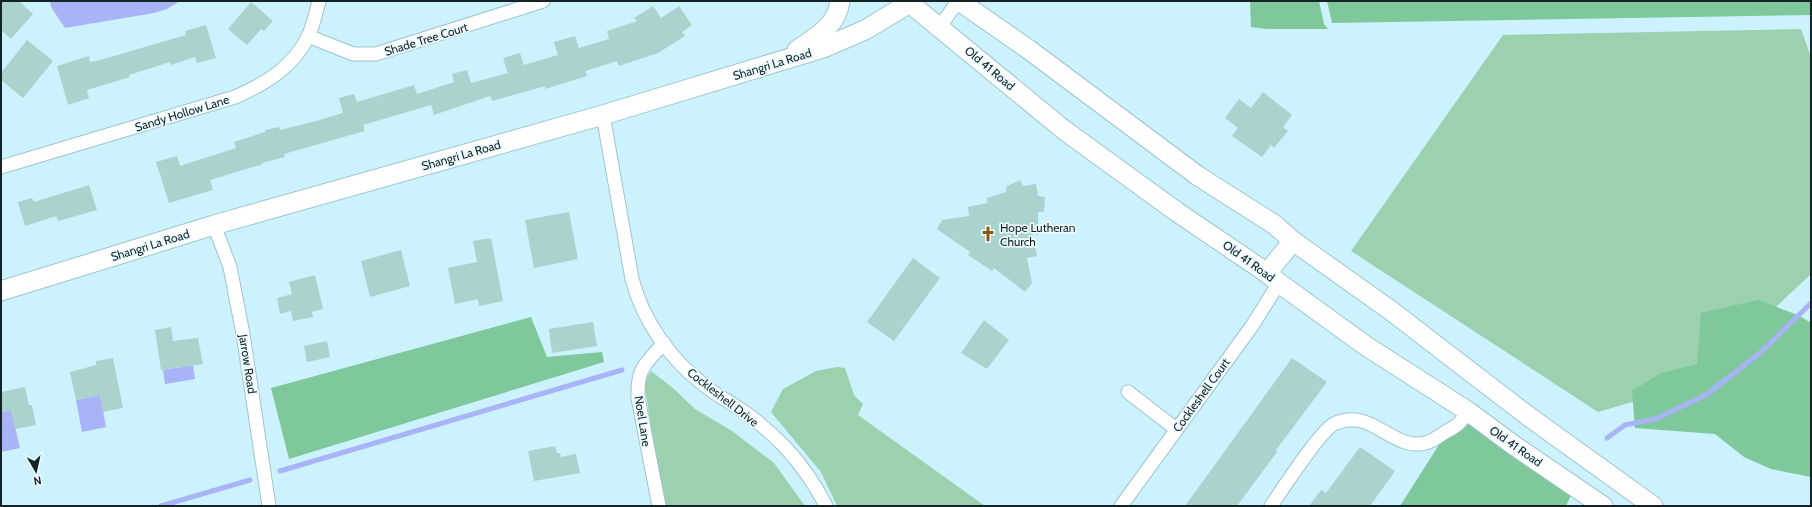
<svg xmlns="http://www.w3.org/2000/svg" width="1812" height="507" font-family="Cabin,sans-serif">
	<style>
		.green { fill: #9bd1ae }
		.forest { fill: #7fc89b }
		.water { fill: #a9b3f7 }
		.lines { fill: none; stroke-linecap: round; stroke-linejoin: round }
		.stream { stroke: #a9b3f7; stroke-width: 5 }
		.building { fill: #abd3cd }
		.street-casing { stroke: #9ec4cf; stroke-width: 15 }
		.secondary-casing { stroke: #9ec4cf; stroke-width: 21 }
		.street { stroke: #fff; stroke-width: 13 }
		.secondary { stroke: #fff; stroke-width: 19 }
		.labels { text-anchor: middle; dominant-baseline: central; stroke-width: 3.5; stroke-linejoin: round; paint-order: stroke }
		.street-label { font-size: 12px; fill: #152327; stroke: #ebfbff }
		.poi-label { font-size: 12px; fill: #152327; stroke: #ebfbff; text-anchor: start }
	</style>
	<rect width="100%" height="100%" fill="#cbf2fd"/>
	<g class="green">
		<path d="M1801,29L1811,57V274L1743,338L1670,391L1598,412L1351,251L1503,35Z"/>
		<path d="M837,367L845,368L854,395L863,404L858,415L985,506H837L821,472L771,412L783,389L816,371Z"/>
		<path d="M651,371L673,388L695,409L732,431L774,463L805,506H664L644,382Z"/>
	</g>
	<g class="forest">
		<path d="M1250,1H1319L1324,24L1328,29H1267L1251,27Z"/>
		<path d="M1327,1H1811V15L1332,23Z"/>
		<path d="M1759,300L1800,316L1811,323V477L1771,469L1744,457L1715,434L1635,428L1632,391L1661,373L1697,364L1701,313Z"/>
		<path d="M531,317L547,357L602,352L604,362L289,459L271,388Z"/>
		<path d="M1458,415L1571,495L1566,506H1400Z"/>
	</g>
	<g class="water">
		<path d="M50,1H180L167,9L154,13L65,28L51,7Z"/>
		<path d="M193,365L195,379L165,384L163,370Z"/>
		<path d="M100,395L106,427L82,432L76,400Z"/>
		<path d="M11,410L20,448L1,452V412Z"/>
	</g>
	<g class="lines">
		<g class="stream">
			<path d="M1607,438L1625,425L1655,419L1706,395L1761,352L1811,303"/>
			<path d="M280,471L622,370"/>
			<path d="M161,506L250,480"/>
		</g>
	</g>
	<g class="building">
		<path d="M1,1H19L33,14L11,39L1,30Z"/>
		<path d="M251,2L273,21L264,31L261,29L247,45L228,29Z"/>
		<path d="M653,6L661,18L679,6L692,25L682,32L685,36L658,53L619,66L617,61L585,71L587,76L545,89V86L492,101L490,96L434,115L431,105L363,125L365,131L284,154L285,157L262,163L263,164L210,180L213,190L169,203L156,162L177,156L180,166L236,148L234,142L265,132V130L279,127L280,130L320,120L343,113L339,98L354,94L357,102L414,85L417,94L454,82L452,74L467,70L471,83L508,73L503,58L520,53L524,65L558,55L554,42L575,36L579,48L609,39L607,31L637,21L634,18Z"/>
		<path d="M206,25L216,58L197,63L195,57L171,65L170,62L129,75L130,77L87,90L89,98L68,105L57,66L89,56L90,62L100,60L186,35L185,31Z"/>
		<path d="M27,40L53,61L23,98L1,80V73Z"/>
		<path d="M1263,92L1292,115L1283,127L1288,131L1274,148L1271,145L1262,157L1232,136L1238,128L1225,118L1239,99L1251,108Z"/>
		<path d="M1020,180L1023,186L1036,184L1038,196L1045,197L1044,212H1038V236L1032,232L1037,256L1027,258L1032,283L1025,292L994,268L992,271L968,255L970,252L937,229L942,220L969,216L968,207L987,203V198L1006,192L1007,186Z"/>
		<path d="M89,185L97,210L58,221L56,216L25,226L18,202L32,198L34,202Z"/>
		<path d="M569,212L578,259L534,268L525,220Z"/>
		<path d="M491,238L503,301L479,306L478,299L455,304L448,268L477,262L473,241Z"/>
		<path d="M401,250L410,286L370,297L361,261Z"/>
		<path d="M913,258L940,278L894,341L867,322Z"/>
		<path d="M315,275L323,309L312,312L313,317L293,321L291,311L280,314L277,298L292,294L289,282Z"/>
		<path d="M984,320L1009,340L987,369L961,353Z"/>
		<path d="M593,322L597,346L552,353L549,329Z"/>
		<path d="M171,327L173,341L198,338L203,364L161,370L155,330Z"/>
		<path d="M327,341L330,357L307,362L304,346Z"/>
		<path d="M113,358L123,408L103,412L100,395L76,400L70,372L96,365V361Z"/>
		<path d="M1292,358L1327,382L1276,450L1277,452L1237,506H1185Z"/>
		<path d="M25,387L29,405H32L36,425L15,429L11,410L1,412V392Z"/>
		<path d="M555,446L557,453H560L561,457L576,454L580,473L534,481L528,451Z"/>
		<path d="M1360,447L1395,471L1370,506H1309L1321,490L1326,493Z"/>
	</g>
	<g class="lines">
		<g class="street-casing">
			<g id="street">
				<path d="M939,28L958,1"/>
				<path d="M308,36L353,54H376L543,1"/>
				<path d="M603,115L632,279C643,321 670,359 704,385C715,394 728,401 740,409C755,419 771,433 784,446C801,464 815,484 826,506"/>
				<path d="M1,167L235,97C265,84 293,67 308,37C313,26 316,13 319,1"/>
				<path d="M214,225L230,267L243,334L269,506"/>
				<path d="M1128,392L1176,429"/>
				<path d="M659,506L638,398C637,368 645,364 664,343"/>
				<path d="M1121,506L1252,326L1279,283"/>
				<path d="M1271,506C1282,490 1320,431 1334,424C1373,405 1395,457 1431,441C1434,440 1437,437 1441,435C1446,431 1452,429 1457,425C1461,422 1465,416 1469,412"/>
			</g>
		</g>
		<g class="secondary-casing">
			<g id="secondary">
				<path d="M907,1L1064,130L1177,212L1267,273L1279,283L1366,346L1469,412L1512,444L1603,506"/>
				<path d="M959,1L1028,49L1198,176L1275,225L1293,241L1390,310L1528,416L1653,506"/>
				<path d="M797,50C816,37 837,26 840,1"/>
				<path d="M1267,273L1293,241"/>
				<path d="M1,291L214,225L603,115L823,48L865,30L913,1"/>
			</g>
		</g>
		<use href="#street" class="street"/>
		<use href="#secondary" class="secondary"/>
	</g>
	<defs>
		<g id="church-bare" transform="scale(1.2)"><path d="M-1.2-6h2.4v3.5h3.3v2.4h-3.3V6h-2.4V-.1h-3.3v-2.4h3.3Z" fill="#8e560d" stroke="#ebfbff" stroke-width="2.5" paint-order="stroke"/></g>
	</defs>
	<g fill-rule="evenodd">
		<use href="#church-bare" x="988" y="234"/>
	</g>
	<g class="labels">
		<g class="street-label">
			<text transform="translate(426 39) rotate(-17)">Shade Tree Court</text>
			<text transform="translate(772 64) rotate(-17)">Shangri La Road</text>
			<text transform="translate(990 68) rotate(40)">Old 41 Road</text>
			<text transform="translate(182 113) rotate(-17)">Sandy Hollow Lane</text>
			<text transform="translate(461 155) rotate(-16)">Shangri La Road</text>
			<text transform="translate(150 245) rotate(-17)">Shangri La Road</text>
			<text transform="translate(1249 261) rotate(36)">Old 41 Road</text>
			<text transform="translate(248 364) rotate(81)">Jarrow Road</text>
			<text transform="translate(1201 395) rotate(-54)">Cockleshell Court</text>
			<text transform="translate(723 397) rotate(38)">Cockleshell Drive</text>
			<text transform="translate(643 421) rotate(81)">Noel Lane</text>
			<text transform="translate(1516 446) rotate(35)">Old 41 Road</text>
		</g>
		<g class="poi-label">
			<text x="1000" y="227">Hope Lutheran<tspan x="1000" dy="14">Church</tspan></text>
		</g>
	</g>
	<rect width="1812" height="507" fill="none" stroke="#152327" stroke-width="4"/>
	<g transform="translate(36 471) rotate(171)" stroke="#ebfbff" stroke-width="3" paint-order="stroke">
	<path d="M0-3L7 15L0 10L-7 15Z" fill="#152327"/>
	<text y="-6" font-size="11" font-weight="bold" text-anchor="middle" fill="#152327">N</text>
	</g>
</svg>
